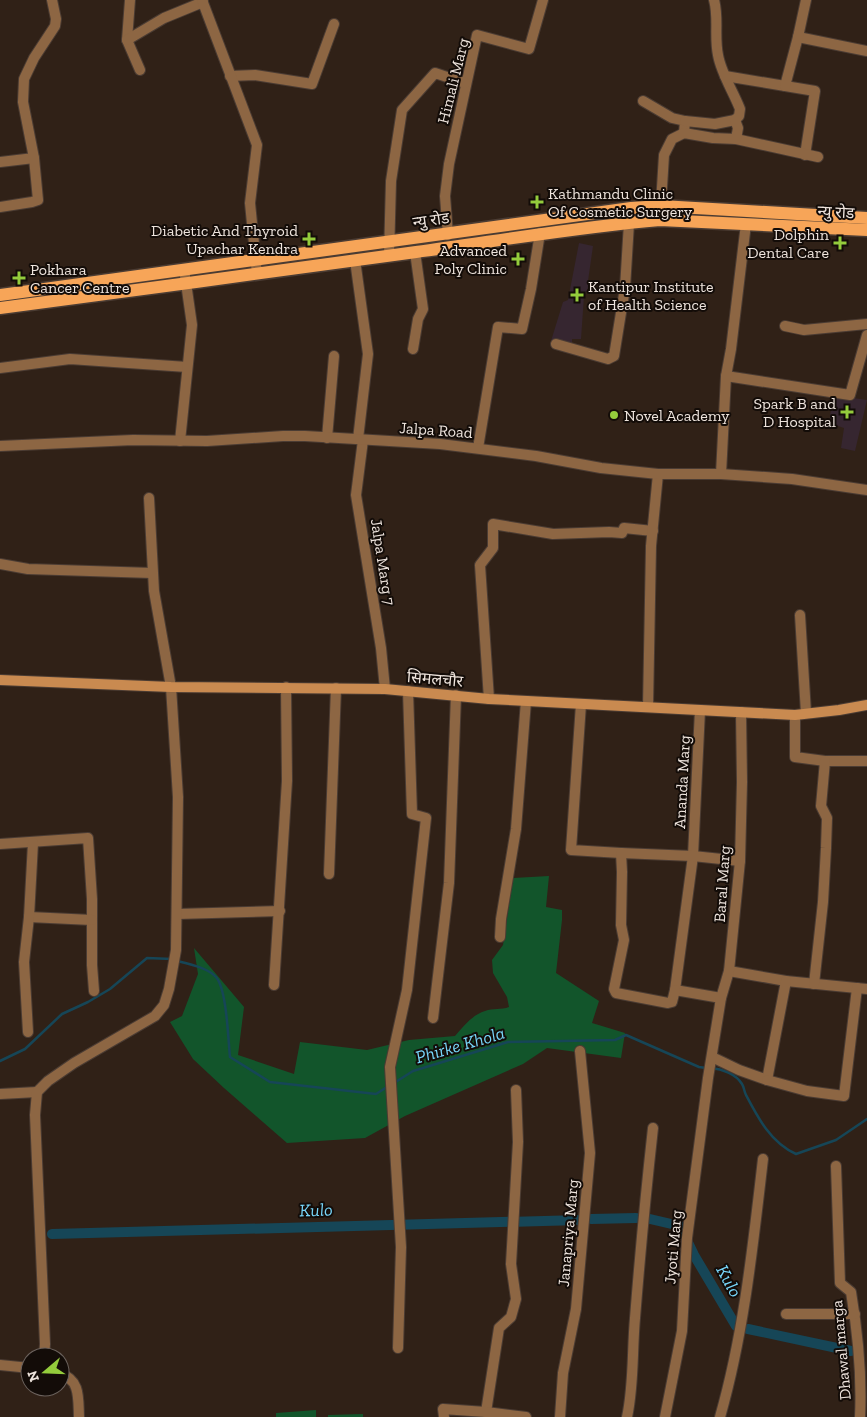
<svg xmlns="http://www.w3.org/2000/svg" width="867" height="1417" font-family="'Zilla Slab','Noto Sans Devanagari',serif">
	<style>
		.medical { fill: #362630 }
		.green { fill: #12552b }
		.lines { fill: none; stroke-linecap: round; stroke-linejoin: round }
		.stream { stroke: #164657; stroke-width: 2.5 }
		.canal { stroke: #164657; stroke-width: 10 }
		.minor-casing { stroke: #4b3c33; stroke-width: 12 }
		.tertiary-casing { stroke: #4b3c33; stroke-width: 12 }
		.secondary-casing { stroke: #4b3c33; stroke-width: 12 }
		.primary-casing { stroke: #4b3c33; stroke-width: 15 }
		.minor { stroke: #8d6643; stroke-width: 10 }
		.tertiary { stroke: #8d6643; stroke-width: 10 }
		.secondary { stroke: #c98a50; stroke-width: 10 }
		.primary { stroke: #f7a558; stroke-width: 12 }
		.poi-dot { fill: #94cc3c; stroke: #130c08; stroke-width: 2 }
		.labels { text-anchor: middle; dominant-baseline: central; stroke-width: 4; stroke-linejoin: round; paint-order: stroke }
		.street-label { font-size: 16px; fill: #eee4dd; stroke: #130c08 }
		.poi-label { font-size: 16px; fill: #eee4dd; stroke: #130c08; text-anchor: start }
		.water-label { font-size: 18px; font-style: italic; fill: #78d6fa; stroke: #130c08 }
	</style>
	<rect width="100%" height="100%" fill="#302117"/>
	<g class="medical">
		<path d="M579,243L593,246L588,281L590,284L584,296L581,339H572V347L551,341L563,302L568,300Z"/>
		<path d="M833,395L867,400L855,451L841,448L844,428L829,423Z"/>
	</g>
	<g class="green">
		<path d="M549,876L546,907L562,910V920L556,973L599,1001L592,1023L625,1033L621,1058L547,1048L523,1064L405,1116L365,1138L287,1143L224,1088L193,1059L170,1022L182,1016L198,974L194,948L244,1007L238,1055L294,1074L300,1042L367,1050L409,1040L455,1036C464,1026 472,1015 485,1011C493,1008 501,1010 509,1007L507,997L493,973L492,960L503,945L513,878Z"/>
		<path d="M316,1410V1417H276V1413Z"/>
		<path d="M363,1414V1417H328V1415Z"/>
	</g>
	<g class="lines">
		<g class="stream">
			<path d="M177,961C189,964 208,968 216,977C227,990 228,1039 230,1057L270,1082L376,1094L387,1087"/>
			<path d="M0,1061L25,1049L62,1014L88,1002L110,989L147,958L172,959"/>
			<path d="M711,1068C722,1069 736,1074 742,1084C744,1087 744,1091 746,1095C758,1118 771,1143 796,1154L836,1140L867,1119"/>
			<path d="M394,1083L413,1071L508,1042L615,1040L626,1035L699,1067L706,1068"/>
		</g>
		<g class="canal">
			<path d="M591,1219L636,1218"/>
			<path d="M650,1219L680,1226L694,1255L736,1326"/>
			<path d="M52,1234L580,1220"/>
			<path d="M748,1329L851,1351"/>
		</g>
		<g class="minor-casing">
			<g id="minor">
				<path d="M130,0L127,40L140,70"/>
				<path d="M798,37L867,51"/>
				<path d="M127,40L164,18L203,2"/>
				<path d="M230,76L255,75L312,84L334,24"/>
				<path d="M725,76L815,91L805,155"/>
				<path d="M785,86L798,37L806,0"/>
				<path d="M643,101L672,118L685,121L684,133"/>
				<path d="M685,121L715,124L735,120"/>
				<path d="M736,139L818,157"/>
				<path d="M0,162L34,158"/>
				<path d="M0,207L32,202L38,200L34,158L23,102L24,79L34,58L55,26L56,19L52,0"/>
				<path d="M660,220L664,155L672,139L684,133L713,138L736,139L738,128L735,120L739,116L740,109C733,91 721,73 718,55C714,36 719,18 714,0"/>
				<path d="M448,235L445,196L449,164L477,35L529,49L543,0"/>
				<path d="M389,256L391,181L402,110L435,73L465,83"/>
				<path d="M355,260L368,354L358,439"/>
				<path d="M785,326L804,330L867,324"/>
				<path d="M556,344L608,359L614,356L625,288L629,223"/>
				<path d="M413,349L418,319L423,309L415,252"/>
				<path d="M0,368L70,359L187,367"/>
				<path d="M726,376L850,395L867,335"/>
				<path d="M327,438L334,356"/>
				<path d="M363,440L356,495L381,648L385,689"/>
				<path d="M180,441L192,325L185,276"/>
				<path d="M478,448L498,327L522,329L531,289L540,233"/>
				<path d="M721,474L726,376L731,349L746,224"/>
				<path d="M0,564L28,569L152,573"/>
				<path d="M800,615L806,713"/>
				<path d="M489,699L480,565L493,548V524L553,534L609,532L622,533L624,528L653,531"/>
				<path d="M581,704L571,850L621,853"/>
				<path d="M648,707L651,546L658,474"/>
				<path d="M700,710L693,856L675,990L721,998"/>
				<path d="M795,715V757L825,761H867"/>
				<path d="M0,844L88,838L92,899V965L94,991"/>
				<path d="M329,874L336,688"/>
				<path d="M177,914L280,911"/>
				<path d="M29,917L92,920"/>
				<path d="M500,937L501,919L516,829L526,701"/>
				<path d="M729,971L786,981L867,989"/>
				<path d="M814,984L823,902L826,848L827,818L821,806L825,761"/>
				<path d="M274,985L287,781L286,687"/>
				<path d="M675,990L672,1002L668,1003L616,993L614,989L624,940L621,925L622,872L621,853L693,856L740,861"/>
				<path d="M433,1018L449,883L456,695"/>
				<path d="M28,1032L24,962L29,917L33,843"/>
				<path d="M712,1057L739,1070L767,1080L786,981"/>
				<path d="M767,1080L807,1091L844,1096L857,988"/>
				<path d="M0,1094L37,1092"/>
				<path d="M836,1166L840,1283L851,1292C858,1334 862,1375 860,1417"/>
				<path d="M786,1314H855"/>
				<path d="M398,1348L401,1247L390,1067L407,990L426,818L412,814L408,691"/>
				<path d="M44,1357L45,1344L35,1115L37,1092L48,1081L74,1063L155,1016L164,1005L169,989L176,950L178,797L171,687L154,591L149,498"/>
				<path d="M0,1365L30,1368"/>
				<path d="M60,1374C81,1379 78,1400 79,1417"/>
				<path d="M486,1412L499,1328L511,1317L516,1299L511,1264L518,1142L516,1090"/>
				<path d="M444,1417L443,1409L486,1412L526,1417"/>
				<path d="M560,1417L563,1373L576,1309L590,1153L580,1051"/>
				<path d="M627,1417C634,1385 632,1351 635,1318C640,1255 646,1191 653,1128"/>
				<path d="M665,1417L682,1331L687,1238L708,1078L721,998L729,971L740,861L742,782L741,712"/>
				<path d="M720,1417C744,1333 753,1245 763,1159"/>
			</g>
		</g>
		<g class="tertiary-casing">
			<g id="tertiary">
				<path d="M202,0L257,145L250,203L257,274"/>
				<path d="M0,446L133,440L207,441L283,436H305L440,444L536,456L601,468L658,474H721L792,479L867,490"/>
			</g>
		</g>
		<g class="secondary-casing">
			<path id="secondary" d="M0,680L171,687L385,689L489,699L795,715L839,710L867,705"/>
		</g>
		<g class="primary-casing">
			<g id="primary">
				<path d="M0,295L631,208L661,206L867,218"/>
				<path d="M0,308C139,289 277,272 416,252C497,241 578,227 660,220L867,230"/>
			</g>
		</g>
		<use href="#minor" class="minor"/>
		<use href="#tertiary" class="tertiary"/>
		<use href="#secondary" class="secondary"/>
		<use href="#primary" class="primary"/>
	</g>
	<g class="poi-dot">
		<path d="M534.5 194.5h5v5h5v5h-5v5h-5v-5h-5v-5h5z"/>
		<path d="M306.5 231.5h5v5h5v5h-5v5h-5v-5h-5v-5h5z"/>
		<path d="M837.5 235.5h5v5h5v5h-5v5h-5v-5h-5v-5h5z"/>
		<path d="M515.5 251.5h5v5h5v5h-5v5h-5v-5h-5v-5h5z"/>
		<path d="M16.5 270.5h5v5h5v5h-5v5h-5v-5h-5v-5h5z"/>
		<path d="M574.5 287.5h5v5h5v5h-5v5h-5v-5h-5v-5h5z"/>
		<path d="M844.5 404.5h5v5h5v5h-5v5h-5v-5h-5v-5h5z"/>
		<circle cx="614" cy="415" r="5"/>
	</g>
	<g class="labels">
		<g class="street-label">
			<text transform="translate(453 81) rotate(-76)">Himali Marg</text>
			<text transform="translate(836 212) rotate(3)">न्यु रोड</text>
			<text transform="translate(431 220) rotate(-8)">न्यु रोड</text>
			<text transform="translate(436 430) rotate(4)">Jalpa Road</text>
			<text transform="translate(383 562) rotate(81)">Jalpa Marg 7</text>
			<text transform="translate(435 679) rotate(5)">सिमलचौर</text>
			<text transform="translate(682 782) rotate(-87)">Ananda Marg</text>
			<text transform="translate(722 884) rotate(-86)">Baral Marg</text>
			<text transform="translate(568 1233) rotate(-85)">Janapriya Marg</text>
			<text transform="translate(673 1247) rotate(-85)">Jyoti Marg</text>
			<text transform="translate(841 1350) rotate(-95)">Dhawal marga</text>
		</g>
		<g class="poi-label">
			<text x="548" y="193">Kathmandu Clinic<tspan x="548" dy="18">Of Cosmetic Surgery</tspan></text>
			<text x="298" y="230" text-anchor="end">Diabetic And Thyroid<tspan x="298" dy="18">Upachar Kendra</tspan></text>
			<text x="829" y="234" text-anchor="end">Dolphin<tspan x="829" dy="18">Dental Care</tspan></text>
			<text x="507" y="250" text-anchor="end">Advanced<tspan x="507" dy="18">Poly Clinic</tspan></text>
			<text x="30" y="269">Pokhara<tspan x="30" dy="18">Cancer Centre</tspan></text>
			<text x="588" y="286">Kantipur Institute<tspan x="588" dy="18">of Health Science</tspan></text>
			<text x="836" y="403" text-anchor="end">Spark B and<tspan x="836" dy="18">D Hospital</tspan></text>
			<text x="624" y="415">Novel Academy</text>
		</g>
		<g class="water-label">
			<text transform="translate(460 1045) rotate(-16)">Phirke Khola</text>
			<text transform="translate(316 1210) rotate(-2)">Kulo</text>
			<text transform="translate(729 1281) rotate(61)">Kulo</text>
		</g>
	</g>
	<g transform="translate(45 1372) rotate(251)"><circle r="24" fill="#130c08" stroke="#6b625d"/>
	<path d="M0-4L9 19L0 12L-9 19Z" fill="#94cc3c"/>
	<text y="-8" font-size="14" font-weight="bold" text-anchor="middle" fill="#eee4dd">N</text>
	</g>
</svg>
